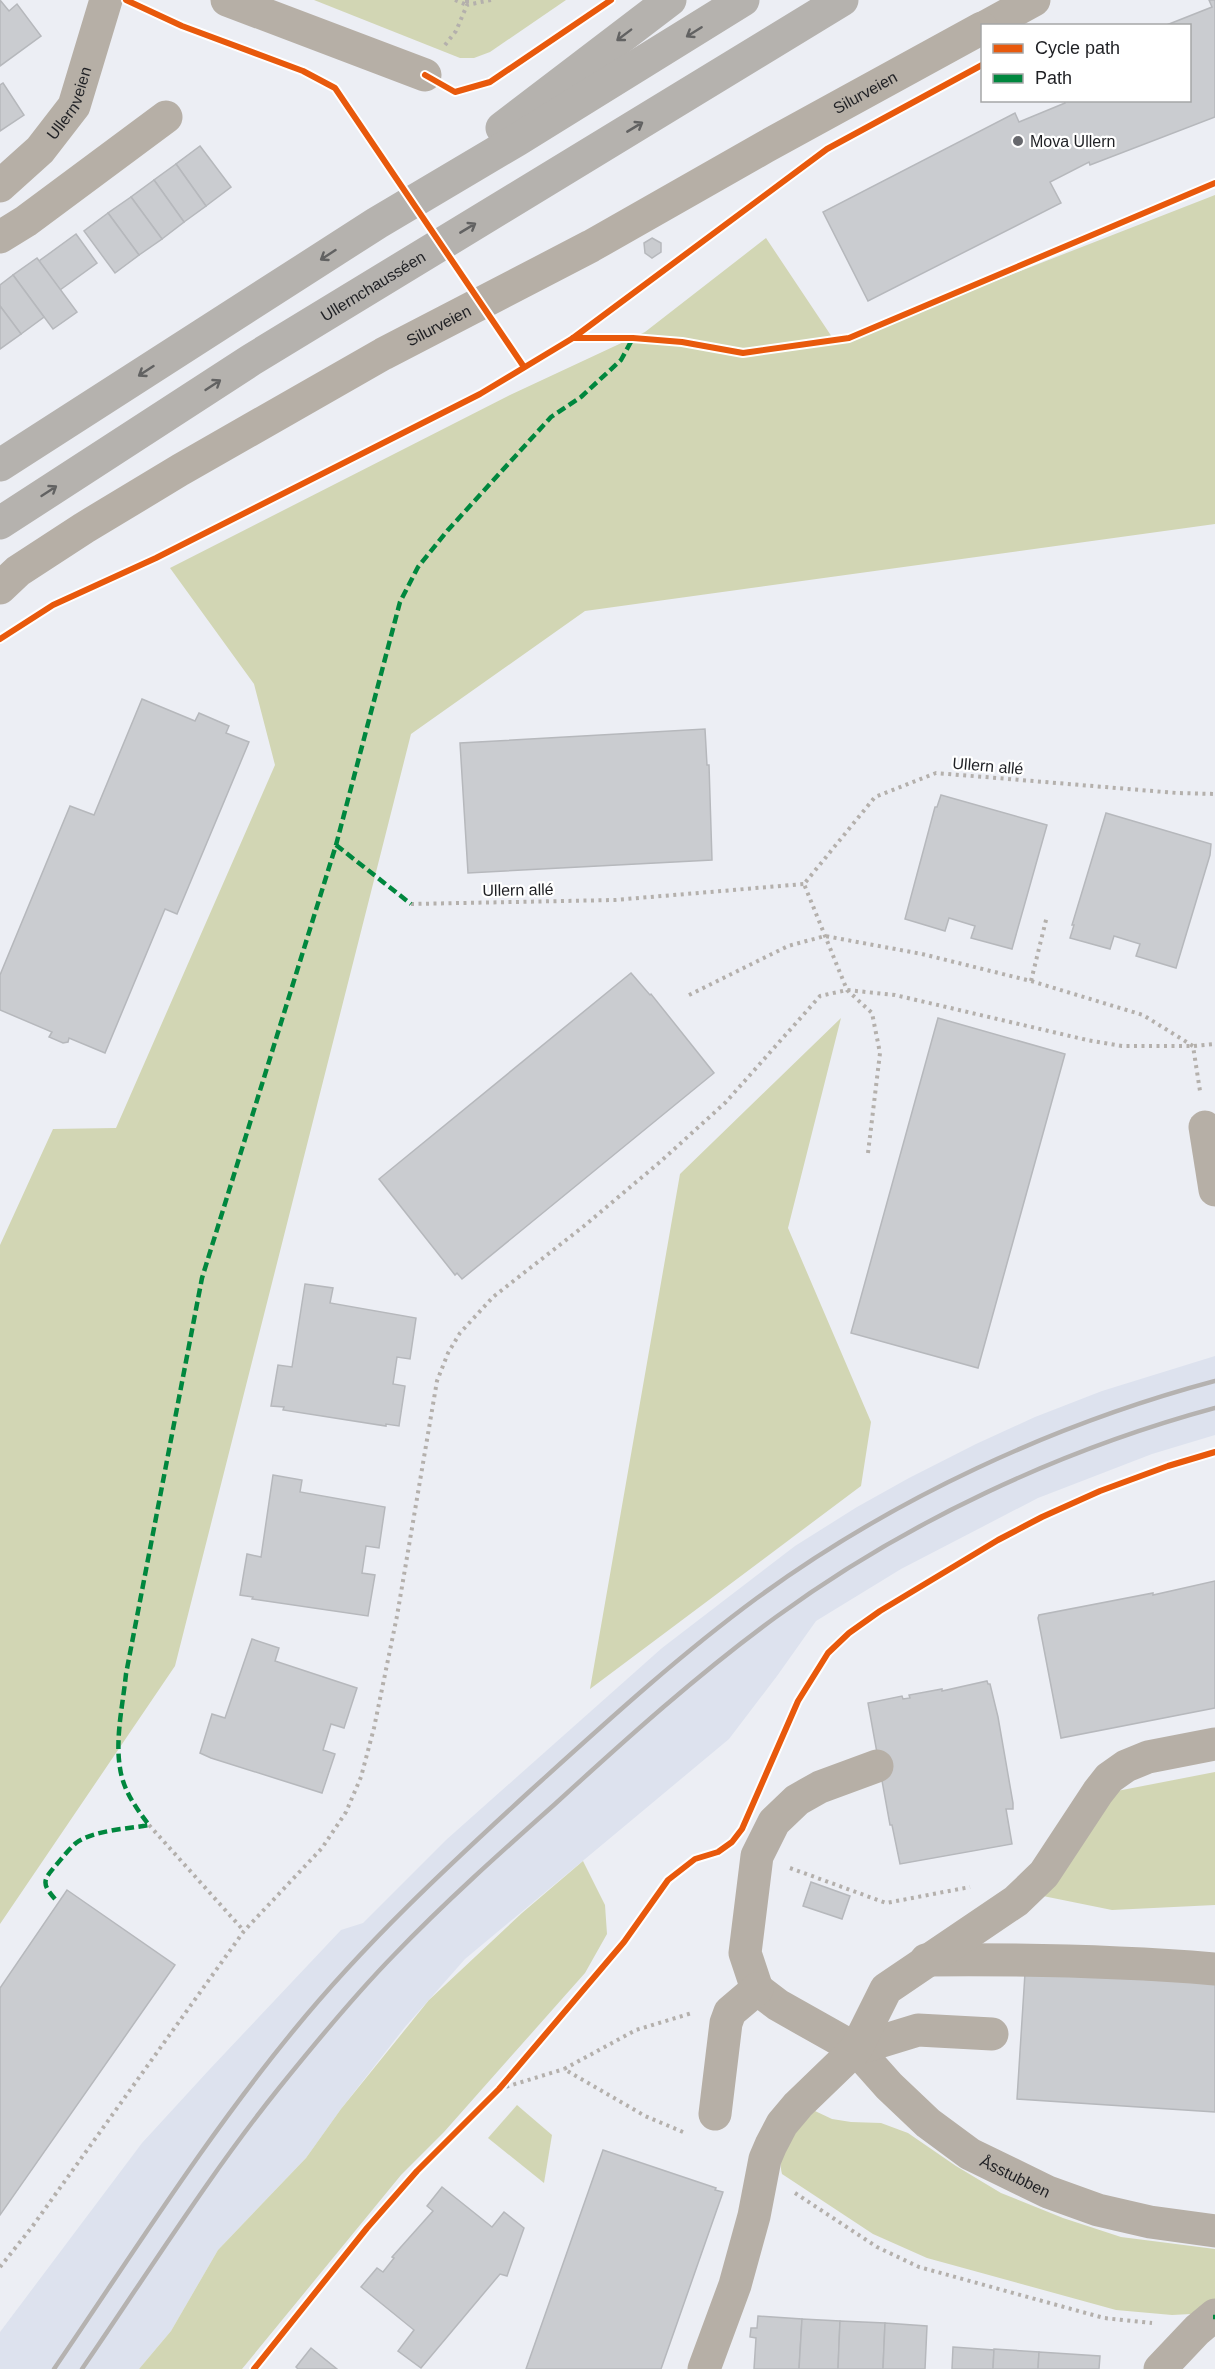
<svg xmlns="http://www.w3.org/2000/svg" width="1215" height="2369" font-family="Helvetica,sans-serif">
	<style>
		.built { fill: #dde2ee }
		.green { fill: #d2d6b4 }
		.building { fill: #caccd0; stroke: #b6b8bc; stroke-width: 1.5 }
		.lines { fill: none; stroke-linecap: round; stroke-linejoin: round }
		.path { stroke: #b4b0ac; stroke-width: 4; stroke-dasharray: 3 4.5; stroke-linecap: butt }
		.minor { stroke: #b6afa6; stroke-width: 33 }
		.highway { stroke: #b5b2ae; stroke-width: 33 }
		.rail { stroke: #b5b2b0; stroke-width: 4.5 }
		.quiet { stroke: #00873e; stroke-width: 4.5; stroke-dasharray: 9 4.5; stroke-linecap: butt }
		.cycleway-casing { stroke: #fff; stroke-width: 10 }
		.cycleway { stroke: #e8590c; stroke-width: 6 }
		.oneway { stroke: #626262 }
		.poi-dot { fill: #67686d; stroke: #fff; stroke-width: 2 }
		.labels { text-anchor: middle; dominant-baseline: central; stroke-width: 4.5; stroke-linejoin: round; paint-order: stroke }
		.street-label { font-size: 16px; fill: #1f2024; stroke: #fff }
		.poi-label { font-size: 16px; fill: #1f2024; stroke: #fff; text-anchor: start }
	</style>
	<rect width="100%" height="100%" fill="#eceef4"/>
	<path class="built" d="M1215,1356V1435L1152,1454L1038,1498L901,1569L816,1621L777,1676L729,1739L465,1959L405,2027L341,2109L306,2158L218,2250L171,2331L139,2369H0V2332L142,2143L209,2070L341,1930L363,1923L446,1840L662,1648L795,1546L857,1507L909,1478L976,1444L1035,1417L1102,1391Z"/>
	<g class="green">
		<path d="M314,0H566L490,52L474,58H460Z"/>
		<path d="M1215,195V524L585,611L411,734L175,1666L0,1924V1245L53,1129L116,1128L275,765L254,684L170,568L510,395L645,332L766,238L836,343Z"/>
		<path d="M841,1018L788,1228L871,1422L861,1486L590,1689L680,1174Z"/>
		<path d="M1215,1772V1905L1112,1910L1038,1895L1117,1791Z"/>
		<path d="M583,1861L605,1905L607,1934L585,1973L444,2132L401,2175L242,2369H139L171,2331L218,2250L306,2158L341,2109L429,2000L522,1913Z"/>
		<path d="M517,2105L552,2135L544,2183L488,2138Z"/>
		<path d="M815,2111L832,2119L851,2122L881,2123L908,2133L956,2166L1001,2193L1063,2218L1121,2237L1215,2249V2302L1191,2314L1172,2315L1116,2310L927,2258L873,2234L782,2174C775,2146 796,2128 815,2111Z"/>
	</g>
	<g class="building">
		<path d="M0,0L9,11L17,4L41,36L0,66Z"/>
		<path d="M1209,0H1215V117L1090,165L1089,162L1050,182L1061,203L868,301L823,212L1015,113L1019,122L1065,103L1064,100H1190V26H1164L1212,7Z"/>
		<path d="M3,83L24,115L0,131V85Z"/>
		<path d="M200,146L231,187L206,206L176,164Z"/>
		<path d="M176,164L206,206L184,222L154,180Z"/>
		<path d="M154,180L184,222L162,239L131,197Z"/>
		<path d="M131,197L162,239L139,255L108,213Z"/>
		<path d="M108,213L139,255L115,273L84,231Z"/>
		<path d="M76,234L97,263L60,290L39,261Z"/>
		<path d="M652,238L661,243V252L652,258L645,253L644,243Z"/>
		<path d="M37,258L77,312L53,329L13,275Z"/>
		<path d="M13,275L44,317L21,334L0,306V285Z"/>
		<path d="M0,306L21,334L0,349Z"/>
		<path d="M142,699L195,721L199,713L229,726L226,733L249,742L177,914L165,909L105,1053L69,1038L68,1042L63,1043L49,1037L52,1032L0,1010V975L70,806L94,815Z"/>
		<path d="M705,729L707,765H709L712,860L468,873L460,743Z"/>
		<path d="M941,795L1047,825L1012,949L971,938L975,926L949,918L945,931L905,919L935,807H937Z"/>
		<path d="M1106,813L1211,844L1210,855L1176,968L1136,956L1140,944L1114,936L1110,949L1070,938L1074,925H1072Z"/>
		<path d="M631,973L650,995L651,994L714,1073L462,1279L457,1273L455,1275L379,1179Z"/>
		<path d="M938,1018L1065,1054L978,1368L851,1333Z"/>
		<path d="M305,1284L333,1288L330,1303L416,1318L410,1359L397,1357L393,1384L405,1386L399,1426L386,1424V1426L283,1410L284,1407L271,1406L278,1365L292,1367Z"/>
		<path d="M273,1475L302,1480L300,1492L385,1507L379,1548L366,1546L362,1573L375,1575L368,1616L252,1599L253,1597L240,1595L247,1554L261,1557Z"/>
		<path d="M1215,1581V1708L1061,1738L1038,1618L1039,1615L1153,1593V1595Z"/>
		<path d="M252,1639L279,1648L275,1661L357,1688L344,1728L331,1724L323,1750L335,1754L322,1793L211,1758L200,1753L212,1714L225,1718Z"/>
		<path d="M987,1681L988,1684H990L998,1717L1013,1803V1809H1006L1012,1844L900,1864L892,1825H890L868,1703L902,1696L903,1699L910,1698L909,1695L942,1689V1691Z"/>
		<path d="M811,1882L850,1896L842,1919L803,1906Z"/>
		<path d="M67,1890L175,1965L0,2215V1988Z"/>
		<path d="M1025,1973L1215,1983V2112L1017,2099Z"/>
		<path d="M603,2150L716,2188L715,2190L723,2192L661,2369H526Z"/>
		<path d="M442,2187L492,2227L504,2212L524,2228L507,2276L500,2274L421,2368L398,2351L414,2330L361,2287L377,2268L383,2272L394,2258L392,2257L433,2211L427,2206Z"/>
		<path d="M758,2316L802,2319L799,2369H754L756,2338L750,2337L751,2328H757Z"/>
		<path d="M802,2319L840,2321L838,2369H799Z"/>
		<path d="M840,2321L885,2323L883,2369H838Z"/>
		<path d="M885,2323L927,2326L925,2369H883Z"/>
		<path d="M953,2347L994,2350L993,2369H952Z"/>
		<path d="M311,2348L337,2369H298L296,2367Z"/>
		<path d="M994,2349L1039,2352L1038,2369H993Z"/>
		<path d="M1039,2352L1100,2356L1099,2369H1038Z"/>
	</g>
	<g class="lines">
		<g class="path">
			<path d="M455,0L467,5V0"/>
			<path d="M445,45L456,31L467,5L491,0"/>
			<path d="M411,904L615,900L804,884"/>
			<path d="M1031,981L1047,916"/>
			<path d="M689,995L788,946L825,936L922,954L1031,981L1143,1015L1193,1046L1200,1091"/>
			<path d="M868,1153L880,1053L872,1013L847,990L804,884L875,797L936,773L1177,793L1215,794"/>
			<path d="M149,1825L244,1931"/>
			<path d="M790,1868L886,1903L970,1887"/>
			<path d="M499,2089L564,2069"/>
			<path d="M683,2132L645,2116L564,2069L636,2030L692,2013"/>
			<path d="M795,2193L877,2247L919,2267L1104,2318L1152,2323"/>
			<path d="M0,2267L32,2227L244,1931L322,1848L346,1812L361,1777L374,1728L397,1616L437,1381L448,1353L460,1333L493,1297L584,1226L660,1162L726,1102L820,996L847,990L895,995L1087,1040L1122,1046H1193L1215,1044"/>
		</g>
		<g class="minor">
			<path d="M227,0L425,75"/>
			<path d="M987,26L1034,0"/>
			<path id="s1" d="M0,186L40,150L74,106L106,0"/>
			<path d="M0,237L26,221L166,117"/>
			<path id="s2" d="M0,588L18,571L84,528L180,470L383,354L591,246L765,147L982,28"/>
			<path d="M1205,1127L1215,1190"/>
			<path d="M926,1960C1023,1959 1119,1961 1215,1969"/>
			<path id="s3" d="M757,1989L778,2005L856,2049L889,2086L928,2123L970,2154L1048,2192L1098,2210L1150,2222L1215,2231"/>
			<path d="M757,1989L745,1953L757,1856L774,1822L797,1800L820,1787L877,1766"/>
			<path d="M856,2049L918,2030L992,2034"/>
			<path d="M715,2114L726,2023L730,2012L757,1989"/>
			<path d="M704,2369L735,2285L754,2216L765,2159L771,2145L782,2124L798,2105L856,2049L886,1989L1016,1901L1044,1874L1098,1792L1109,1778L1126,1766L1148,1757L1215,1744"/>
			<path d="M1160,2369L1197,2330L1215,2315"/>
		</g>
		<g class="highway">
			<path d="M502,128L670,0"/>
			<path d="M0,465L377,223L517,140L743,0"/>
			<path id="s4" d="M0,523L251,360L842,0"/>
		</g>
		<g class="rail">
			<path d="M54,2369C132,2255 206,2137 294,2030C365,1943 447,1867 530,1791C604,1724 677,1657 757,1598C892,1499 1054,1424 1215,1381"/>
			<path d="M82,2369C146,2276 209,2175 279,2088C316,2042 353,1997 394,1955C445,1902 500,1853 555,1804C626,1739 698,1674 776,1617C906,1522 1060,1450 1215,1408"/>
		</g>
		<g class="quiet">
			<path d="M336,845L411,904"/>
			<path d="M55,1899C41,1883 43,1880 57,1864C63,1857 69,1849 76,1843C94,1830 127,1829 149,1825C136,1808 123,1790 120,1768C115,1738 123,1704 126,1674L202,1278L336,845L400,602L418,567L448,530L551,417L581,397L621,360L633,338"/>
			<path d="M1213,2317H1215"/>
		</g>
		<g class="cycleway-casing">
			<g id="cycleway">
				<path d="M126,0L182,26L303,71L335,88L524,367"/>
				<path d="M425,75L455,92L490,82L611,0"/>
				<path d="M573,338H633L682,342L743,353L849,338L1215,183"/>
				<path d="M0,639L53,605L156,558L480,394L573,338L827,149L982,65"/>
				<path d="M254,2369L367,2228L417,2171L499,2089L624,1942L668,1880L695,1859L718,1852L732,1842L742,1829L798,1701L828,1653L849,1633L880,1611L998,1540L1042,1517L1100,1491L1168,1466L1215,1452"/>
			</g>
		</g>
		<use href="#cycleway" class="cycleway"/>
	</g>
	<defs><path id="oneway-shaft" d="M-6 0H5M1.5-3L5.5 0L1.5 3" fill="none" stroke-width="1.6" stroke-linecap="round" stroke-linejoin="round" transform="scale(1.5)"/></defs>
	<g class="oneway">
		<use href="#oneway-shaft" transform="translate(694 32) rotate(148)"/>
		<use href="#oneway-shaft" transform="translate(624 35) rotate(143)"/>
		<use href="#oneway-shaft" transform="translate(635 127) rotate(-31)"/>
		<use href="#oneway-shaft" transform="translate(468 228) rotate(-31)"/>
		<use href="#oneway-shaft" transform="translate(328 255) rotate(147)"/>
		<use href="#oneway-shaft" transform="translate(146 371) rotate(147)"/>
		<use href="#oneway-shaft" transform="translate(213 385) rotate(-33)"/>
		<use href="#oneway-shaft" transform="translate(49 491) rotate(-33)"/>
	</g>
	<circle class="poi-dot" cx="1018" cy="141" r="6"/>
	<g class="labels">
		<g class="street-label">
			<text stroke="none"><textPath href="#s2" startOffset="998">Silurveien</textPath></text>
			<text stroke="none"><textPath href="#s1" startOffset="110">Ullernveien</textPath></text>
			<text stroke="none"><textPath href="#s4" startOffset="442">Ullernchausséen</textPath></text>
			<text stroke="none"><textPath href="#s2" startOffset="512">Silurveien</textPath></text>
			<text transform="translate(988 766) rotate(5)">Ullern allé</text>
			<text transform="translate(518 890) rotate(-1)">Ullern allé</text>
			<text stroke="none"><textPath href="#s3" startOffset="322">Åsstubben</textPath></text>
		</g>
		<g class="poi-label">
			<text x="1030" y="141">Mova Ullern</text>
		</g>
	</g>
	<rect x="981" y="24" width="210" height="78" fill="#ffffff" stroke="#a5a6a7" stroke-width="1.5"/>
	<rect x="993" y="44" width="30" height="9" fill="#e8590c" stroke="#a5a6a7" stroke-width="1.5"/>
	<text x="1035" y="54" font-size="18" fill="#1f2024">Cycle path</text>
	<rect x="993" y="74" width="30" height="9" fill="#00873e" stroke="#a5a6a7" stroke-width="1.5"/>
	<text x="1035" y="84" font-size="18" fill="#1f2024">Path</text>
</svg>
